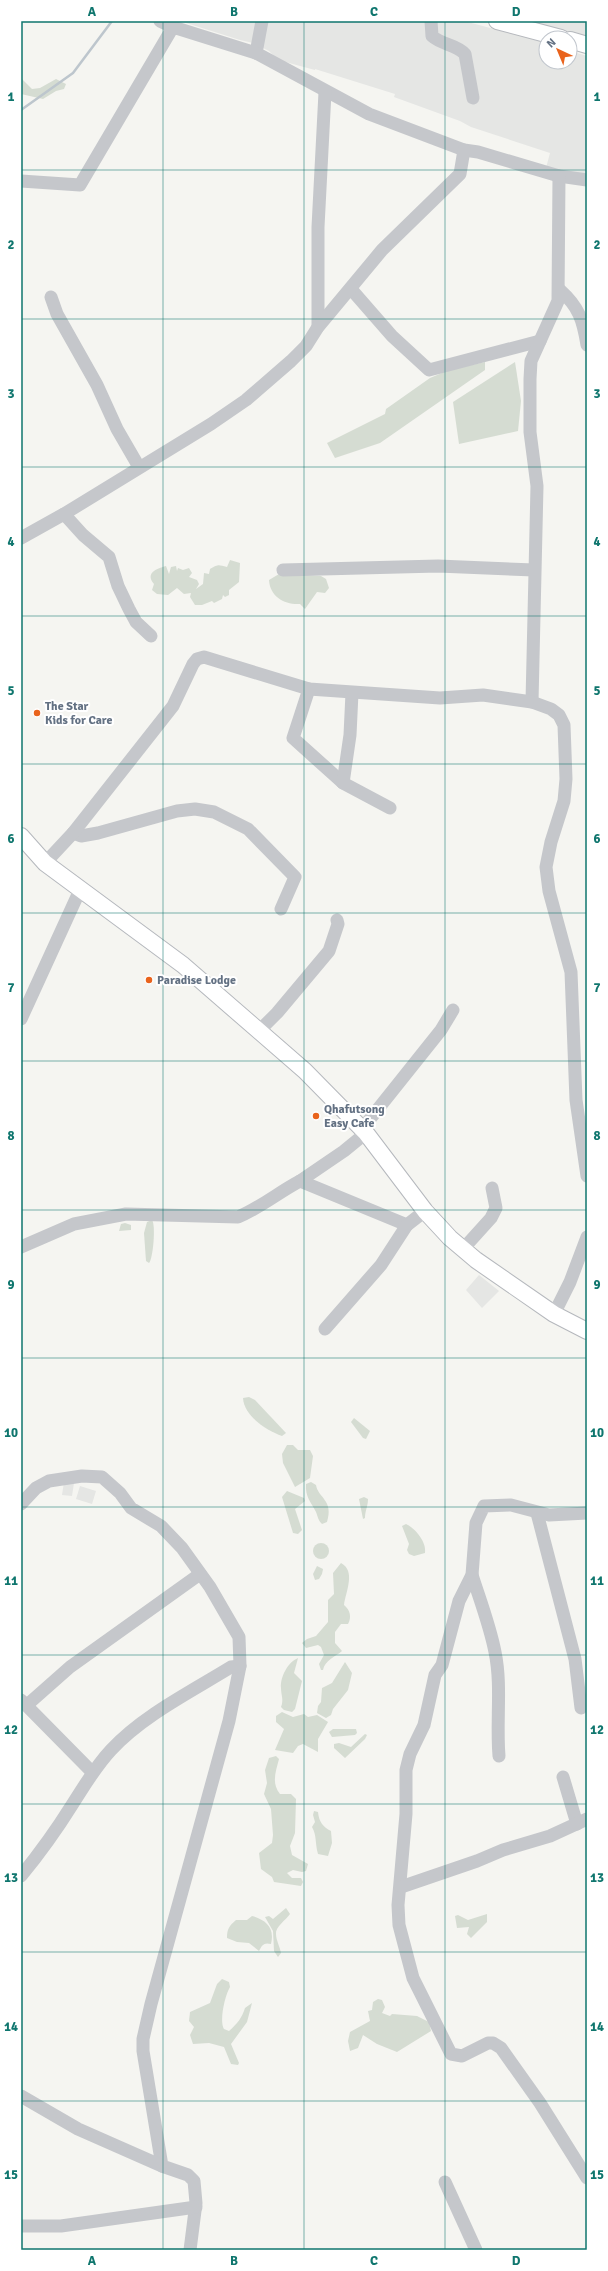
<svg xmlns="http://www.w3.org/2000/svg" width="608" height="2271" font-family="Signika,sans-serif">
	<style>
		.built { fill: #e5e6e4 }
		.green { fill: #d5dcd2 }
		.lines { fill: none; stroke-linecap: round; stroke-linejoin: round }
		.stream { stroke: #bdc6cd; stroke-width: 2.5 }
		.major-casing { stroke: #b5b8bd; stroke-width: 18 }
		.minor { stroke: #c5c7cb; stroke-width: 13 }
		.major { stroke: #fff; stroke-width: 16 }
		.grid { fill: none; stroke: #0f766e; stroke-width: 1; stroke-opacity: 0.55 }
		.poi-dot { fill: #e9631c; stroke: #fff; stroke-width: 1.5 }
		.labels { text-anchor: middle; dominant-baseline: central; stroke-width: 4; stroke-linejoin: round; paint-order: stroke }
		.poi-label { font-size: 12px; font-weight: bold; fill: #637183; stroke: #fff; text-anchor: start }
		.neatline { fill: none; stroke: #0f766e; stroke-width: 1.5 }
		.grid-label { font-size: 13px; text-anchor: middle; font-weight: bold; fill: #0f766e }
	</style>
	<rect width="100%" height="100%" fill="#f5f5f1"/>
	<g class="built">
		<path d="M180,21H464L546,43V62H570V51L587,56V175L546,168L550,153L471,127L460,121L394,97L395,94L315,69V70L278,60L269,51L253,43L240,40Z"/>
		<path d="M531,21H587V38L583,36Z"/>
		<path d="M479,1275L499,1291L482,1308L466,1290Z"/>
		<path d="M64,1482L74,1483L72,1496L62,1495Z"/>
		<path d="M80,1486L96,1491L92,1504L76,1499Z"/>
	</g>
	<g class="green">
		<path d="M21,78L32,89L40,88L56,79L66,84L64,89L56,91L43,99L21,94Z"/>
		<path d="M485,362V370L380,443L335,458L327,443L385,414L386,409L430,378L449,370Z"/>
		<path d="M515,362L521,401L518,431L459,444L453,402Z"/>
		<path d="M230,560L240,563L239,582L229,590V595L225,597L223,595L222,599L214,603L212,601L202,605H195L190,597L191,593L184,594L177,588L168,595L157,594L152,590L154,584C145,573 156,569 166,566L169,574L171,567L176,566L177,571L178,568L183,570L189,568L192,573L189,577L197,580L199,584L196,589L203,584L204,573L209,574L210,569C219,564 218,565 227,567Z"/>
		<path d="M279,574L321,576L326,579L329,588L325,593L317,592L305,609L300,604C285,605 270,597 269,580Z"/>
		<path d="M152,1220C156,1225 153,1259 149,1263L146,1261L144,1233L147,1222Z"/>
		<path d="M125,1223L131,1225V1230L119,1231L121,1224Z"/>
		<path d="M249,1397L255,1400L286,1433L282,1436C266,1430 244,1416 243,1398Z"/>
		<path d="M354,1418L370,1431L366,1439L363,1438L351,1422Z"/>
		<path d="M287,1445H293L298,1450H310L313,1456L310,1478L295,1487L283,1463L282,1454Z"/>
		<path d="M311,1482L316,1485C318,1498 334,1500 327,1522L322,1524C318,1520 318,1517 316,1512C311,1502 305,1497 306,1484Z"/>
		<path d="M287,1491L304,1498L305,1501L295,1509L302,1530L298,1534L293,1533L282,1497Z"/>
		<path d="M364,1497L368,1499C368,1506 365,1511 365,1518L363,1519L359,1499Z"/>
		<path d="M406,1524C415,1528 427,1542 425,1553L414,1556L409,1554L407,1550L409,1544L402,1526Z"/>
		<circle cx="321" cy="1551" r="8"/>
		<path d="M341,1563C356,1571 346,1591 344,1605C350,1610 352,1617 348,1624H341L335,1632V1643L342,1651C335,1657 325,1660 323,1670H321L319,1664L324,1655L321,1647L318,1645L306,1648L302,1643L307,1639L316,1636L328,1622V1600L334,1594L333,1573Z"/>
		<path d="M317,1566L323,1569L322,1574L319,1579L315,1580L313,1574Z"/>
		<path d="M298,1658L294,1673L302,1681L295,1709L292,1712L284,1710L281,1707C284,1700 281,1695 281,1688C280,1677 288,1662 298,1658Z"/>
		<path d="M345,1662L352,1673L348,1690L333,1709L331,1715L326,1718L317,1713L318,1706L321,1702L322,1688L332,1683Z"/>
		<path d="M282,1712L293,1717L304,1714L308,1717L317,1715L328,1722L318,1739V1752L303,1744L298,1746L293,1753L275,1750L284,1729L276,1722V1716Z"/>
		<path d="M333,1729H356L357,1733L355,1735L332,1737L329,1732Z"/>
		<path d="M365,1734L367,1735L365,1739L345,1758L334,1748V1744L339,1743L351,1747Z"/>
		<path d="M276,1756L279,1759C276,1771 271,1783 280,1794H291L296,1799L295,1833L290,1846L292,1855L308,1864L306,1871L302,1872L293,1870L287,1873L292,1878H301L303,1882L301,1886L274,1882L272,1877L261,1869L259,1853L272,1843L273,1835L271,1809L264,1794L267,1783L265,1770L269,1758Z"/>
		<path d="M314,1811L318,1812C319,1822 323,1827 331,1831L332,1843L328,1856L318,1854C315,1844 317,1836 312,1827L315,1822L313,1815Z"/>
		<path d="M286,1908L290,1914C286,1920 275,1927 276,1934C276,1940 280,1947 281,1953L278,1957L274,1951L273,1931L265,1917L269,1916L273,1919Z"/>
		<path d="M487,1914V1922L471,1938L467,1934L469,1927L457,1928L455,1916L458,1915L468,1920Z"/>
		<path d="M252,1916C266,1920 275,1928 271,1944C264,1942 262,1945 259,1951L249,1943L237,1942L227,1938C227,1929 229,1926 236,1920H247Z"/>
		<path d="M222,1979L229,1982L230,1987C225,1995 219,2021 224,2029L229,2031C237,2024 242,2018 245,2008L252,2003L247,2022L231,2044L239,2063L238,2065L231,2064L224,2047L209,2043L193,2044L190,2035L194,2027L189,2021L190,2012L210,2003L217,1984Z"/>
		<path d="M378,1999L382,2000L385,2007L382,2013L390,2016L392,2014L417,2016L429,2022L431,2031L397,2052L377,2044L363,2035L358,2048L350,2051L348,2041L350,2032L370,2021L368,2011L372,2010L373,2002Z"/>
	</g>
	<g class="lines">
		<path class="stream" d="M21,110L73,73L112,21"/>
		<g class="major-casing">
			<g id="major">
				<path d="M497,21L561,38"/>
				<path d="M570,40L587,45"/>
				<path d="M21,836L45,863L183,965L305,1071L366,1133L425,1211L450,1238L476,1260L554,1314L587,1331"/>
			</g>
		</g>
		<g class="minor">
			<path d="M160,21L173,27"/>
			<path d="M262,21L256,53L369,114L464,150L478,152L559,176L587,180"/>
			<path d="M431,21L432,36C442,45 456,44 465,54L473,98"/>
			<path d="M21,181L80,185L173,27L256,53"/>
			<path d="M351,289L392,336L429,370L540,341"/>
			<path d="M560,290C579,307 583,320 587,345"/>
			<path d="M51,297L57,314L97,385L117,429L139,467"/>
			<path d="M318,327V227L325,92"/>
			<path d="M64,514L83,535L109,557L118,586L129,609L136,622L151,636"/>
			<path d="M21,538L64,514L211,424L246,400L291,361L306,346L318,327L382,250L460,174L464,150"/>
			<path d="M283,570L438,566L534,570"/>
			<path d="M309,689L293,738L343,783"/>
			<path d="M352,693L350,735L343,783L390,808"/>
			<path d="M532,702L537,486L530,432V379L531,361L558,301L559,176"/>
			<path d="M73,833L81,836L98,833L177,811L195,809L214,812L248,829L295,877L281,909"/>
			<path d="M45,863L73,833L173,706L193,664L197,659L204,657L309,689L440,698L483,695L532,702L551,709L559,715L564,725L566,779L564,801L551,842L546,867L549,891L571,972L576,1100L587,1176"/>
			<path d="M21,1019L80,890"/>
			<path d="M258,1032L277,1013L329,951L338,924L337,920"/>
			<path d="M362,1129L441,1030L453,1010"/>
			<path d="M300,1181L344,1151L366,1133"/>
			<path d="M21,1247L74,1224L126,1214L238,1217C260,1208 279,1192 300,1181L407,1225L425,1211"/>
			<path d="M463,1249L491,1218L496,1208L492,1188"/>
			<path d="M554,1314L570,1282L587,1237"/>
			<path d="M325,1329L381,1265L407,1225"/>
			<path d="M21,1504L36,1488L49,1481L82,1476L102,1477L120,1493L131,1508L161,1526L182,1548L210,1587L239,1637L240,1666L229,1721L151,2004L143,2039V2051L162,2166L188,2175L194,2181L196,2203L190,2250"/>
			<path d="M537,1513L575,1659L581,1708"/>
			<path d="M587,1513L549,1515L511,1505L484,1506L476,1523L472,1575L459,1601L442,1665L435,1675L424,1725L410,1754L406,1770V1814L398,1905L399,1925L413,1978L451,2054L462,2056L488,2043H493L501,2048L540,2103L587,2178"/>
			<path d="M472,1575C480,1600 490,1626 495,1652C502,1686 496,1721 499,1756"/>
			<path d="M21,1700L92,1772"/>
			<path d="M27,1705L70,1667L200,1574"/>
			<path d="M563,1777L577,1824"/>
			<path d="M21,1876C39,1854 57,1829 72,1805C85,1785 95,1767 111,1750C142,1716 192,1691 231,1667L240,1666"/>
			<path d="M401,1887L477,1861L503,1850L550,1836L587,1819"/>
			<path d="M21,2096L78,2129L162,2166"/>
			<path d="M445,2182L476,2250"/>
			<path d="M21,2226H61L196,2207"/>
		</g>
		<use href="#major" class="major"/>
	</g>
	<path class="grid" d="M163,21V2250M304,21V2250M445,21V2250M21,170H587M21,319H587M21,467H587M21,616H587M21,764H587M21,913H587M21,1061H587M21,1210H587M21,1358H587M21,1507H587M21,1655H587M21,1804H587M21,1952H587M21,2101H587"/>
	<g class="poi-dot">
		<circle cx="37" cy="713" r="4"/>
		<circle cx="149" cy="980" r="4"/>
		<circle cx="316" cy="1116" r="4"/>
	</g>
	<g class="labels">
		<g class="poi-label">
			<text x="45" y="706">The Star<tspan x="45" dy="14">Kids for Care</tspan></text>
			<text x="157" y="980">Paradise Lodge</text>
			<text x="324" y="1109">Qhafutsong<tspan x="324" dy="14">Easy Cafe</tspan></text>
		</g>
	</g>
	<rect width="608" height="2271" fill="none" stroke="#ffffff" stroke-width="44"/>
	<g transform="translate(558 50) rotate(316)"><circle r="19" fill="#ffffff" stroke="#c1c6cd"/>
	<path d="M0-3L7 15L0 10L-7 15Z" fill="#e9631c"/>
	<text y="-6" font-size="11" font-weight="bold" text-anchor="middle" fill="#637183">N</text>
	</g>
	<rect x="22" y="22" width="564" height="2227" class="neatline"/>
	<g class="grid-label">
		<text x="92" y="16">A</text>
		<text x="234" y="16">B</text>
		<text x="374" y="16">C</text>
		<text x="516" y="16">D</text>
		<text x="11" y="101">1</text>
		<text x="597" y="101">1</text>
		<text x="11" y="249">2</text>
		<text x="597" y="249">2</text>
		<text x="11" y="398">3</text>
		<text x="597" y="398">3</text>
		<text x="11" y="546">4</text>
		<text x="597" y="546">4</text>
		<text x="11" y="695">5</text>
		<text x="597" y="695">5</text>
		<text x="11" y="843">6</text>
		<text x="597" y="843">6</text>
		<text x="11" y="992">7</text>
		<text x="597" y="992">7</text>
		<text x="11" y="1140">8</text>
		<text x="597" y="1140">8</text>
		<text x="11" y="1289">9</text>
		<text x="597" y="1289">9</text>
		<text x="11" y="1437">10</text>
		<text x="597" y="1437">10</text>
		<text x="11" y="1585">11</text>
		<text x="597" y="1585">11</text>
		<text x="11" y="1734">12</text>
		<text x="597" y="1734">12</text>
		<text x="11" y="1882">13</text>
		<text x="597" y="1882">13</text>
		<text x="11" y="2031">14</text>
		<text x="597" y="2031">14</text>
		<text x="11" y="2179">15</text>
		<text x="597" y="2179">15</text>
		<text x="92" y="2265">A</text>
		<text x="234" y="2265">B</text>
		<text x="374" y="2265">C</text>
		<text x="516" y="2265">D</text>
	</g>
</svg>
